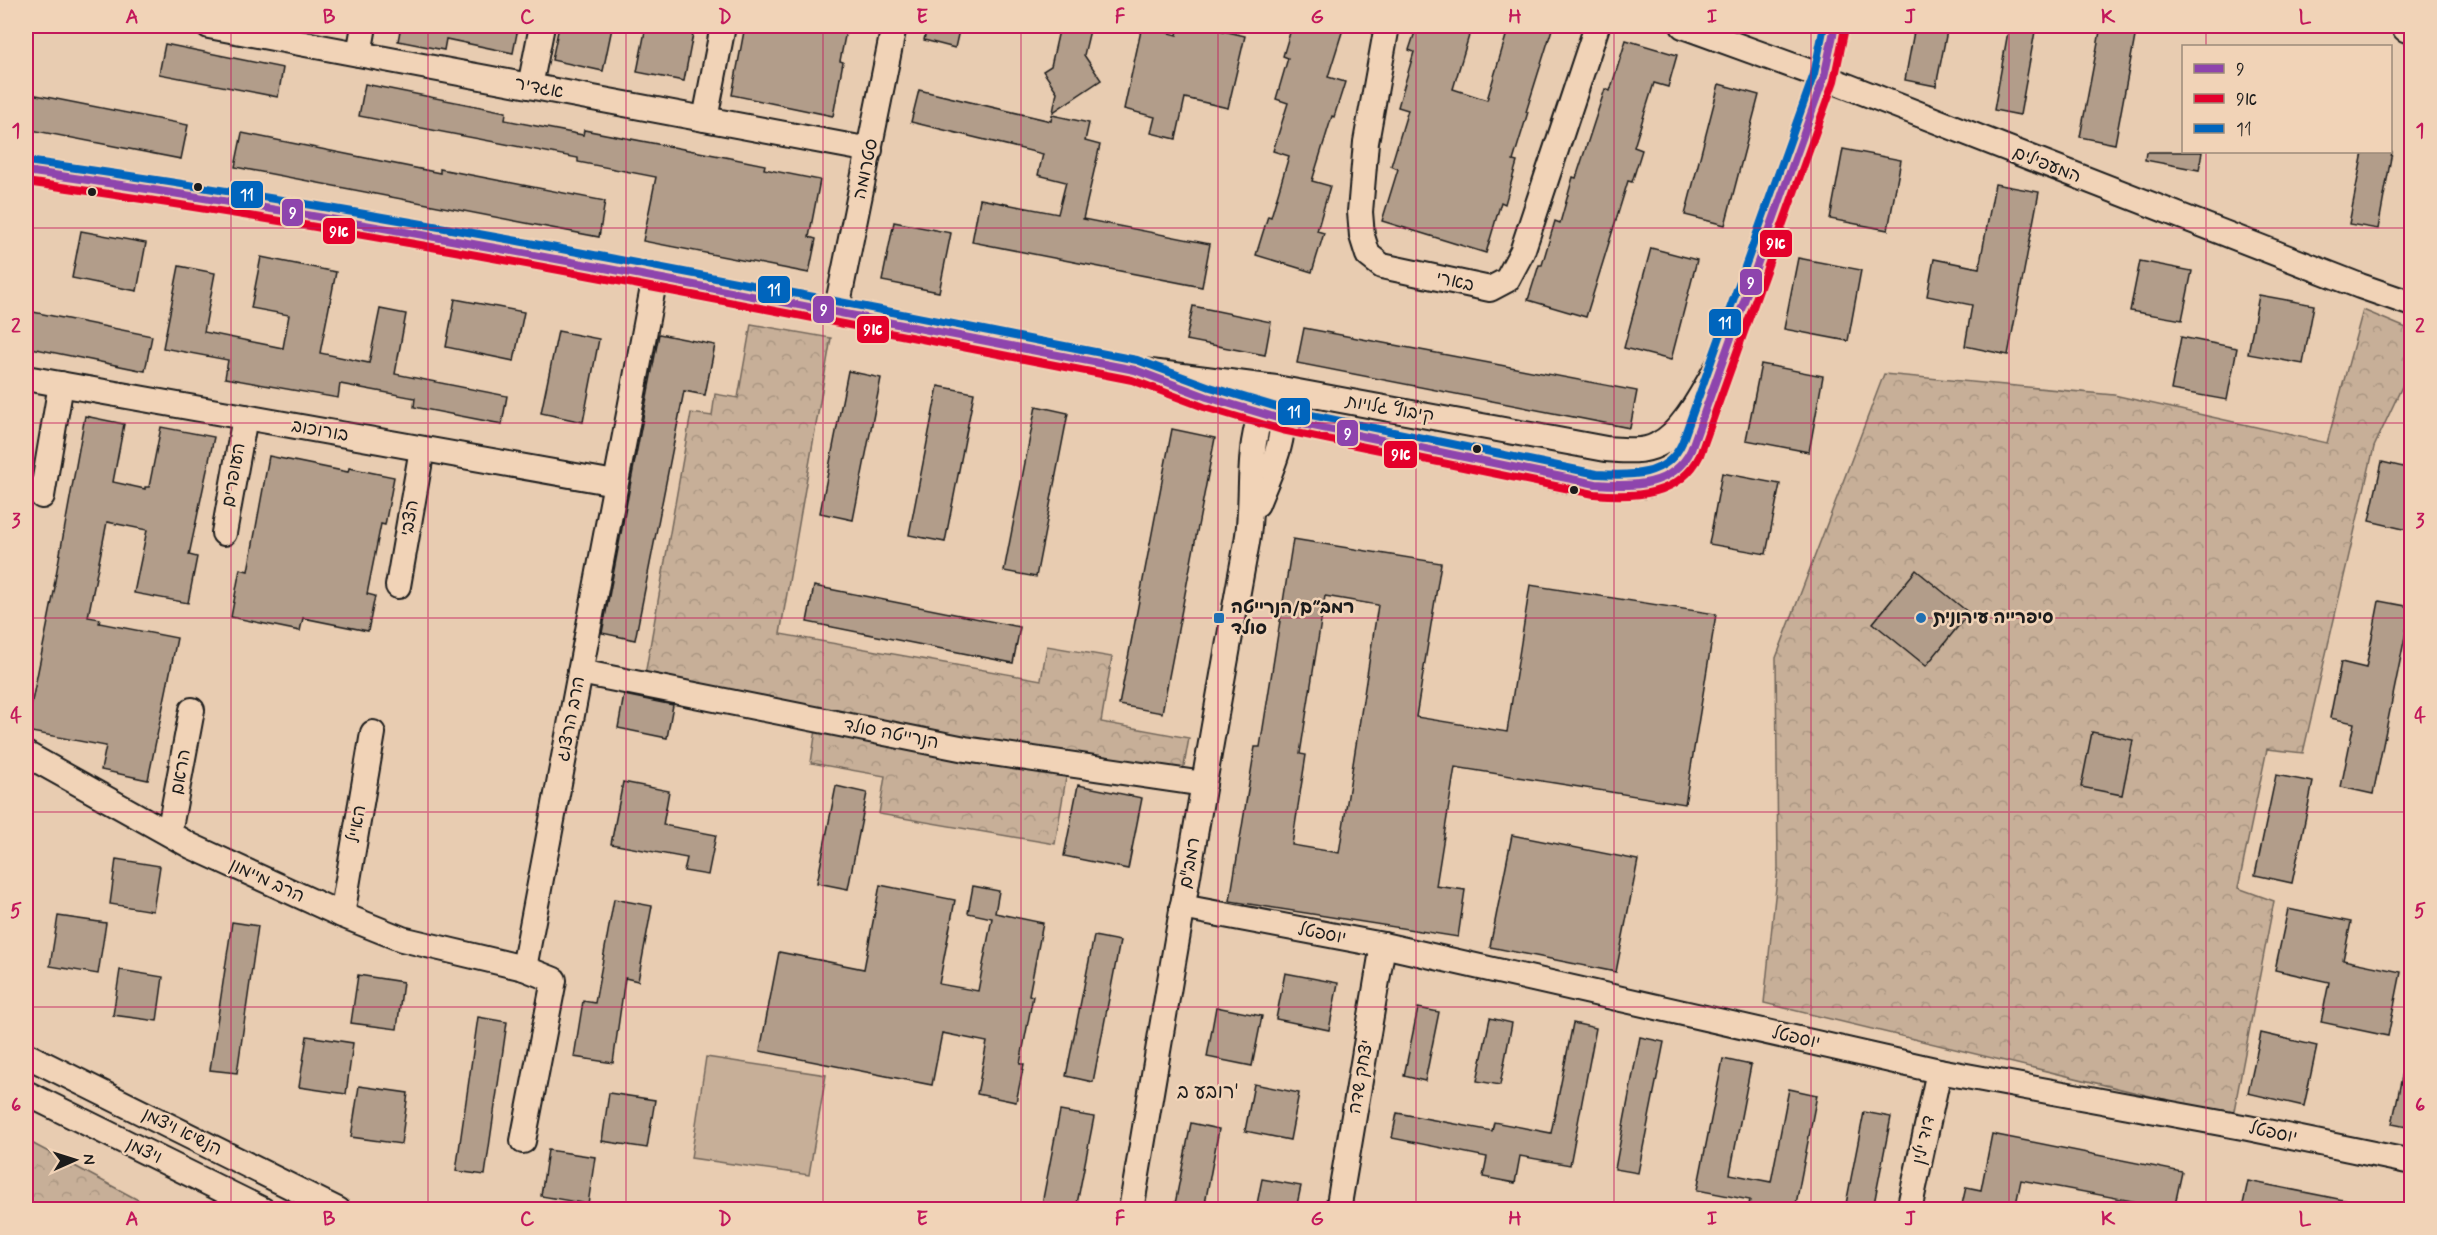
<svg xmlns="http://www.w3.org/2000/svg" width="2437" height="1235" font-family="Mynerve,'Playpen Sans Hebrew',sans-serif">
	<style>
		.park { fill: url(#park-crowns); stroke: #72665a; stroke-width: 1.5 }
		.pitch { fill: #c7af98; stroke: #72665a; stroke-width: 1.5 }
		.building { fill: #b29d8a; stroke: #1c1c1c; stroke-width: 1.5; fill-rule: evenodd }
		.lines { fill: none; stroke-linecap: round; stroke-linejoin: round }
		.minor-casing { stroke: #1c1c1c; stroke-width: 28 }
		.major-casing { stroke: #1c1c1c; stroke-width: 36 }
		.minor { stroke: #f1d3b7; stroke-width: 24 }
		.major { stroke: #f1d3b7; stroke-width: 32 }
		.bus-1-casing { stroke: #f1d3b7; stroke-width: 12 }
		.bus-2-casing { stroke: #f1d3b7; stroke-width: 12 }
		.bus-3-casing { stroke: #f1d3b7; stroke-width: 12 }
		.bus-1 { stroke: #8e44ad; stroke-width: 8 }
		.bus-2 { stroke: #e4002b; stroke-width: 8 }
		.bus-3 { stroke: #0065bd; stroke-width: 8 }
		.grid { fill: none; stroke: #c2185b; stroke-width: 1.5; stroke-opacity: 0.55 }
		.bus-dot { fill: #1c1c1c; stroke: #f1d3b7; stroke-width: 2 }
		.poi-dot { fill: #1f6fb2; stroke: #f1d3b7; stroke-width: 2 }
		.labels { text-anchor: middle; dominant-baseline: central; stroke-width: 5; stroke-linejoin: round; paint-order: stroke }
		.street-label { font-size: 18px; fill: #1c1c1c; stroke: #f1d3b7 }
		.poi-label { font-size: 18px; font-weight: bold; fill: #1c1c1c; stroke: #f1d3b7; text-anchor: start }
		.neighbourhood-label { font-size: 20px; fill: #1c1c1c; stroke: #f1d3b7 }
		.line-badge { stroke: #f1d3b7; stroke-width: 2 }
		.badge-label { font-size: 16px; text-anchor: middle; font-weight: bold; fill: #fff }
		.neatline { fill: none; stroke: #c2185b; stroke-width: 2 }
		.grid-label { font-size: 20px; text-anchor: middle; font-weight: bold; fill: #c2185b }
	</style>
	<defs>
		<pattern id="park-crowns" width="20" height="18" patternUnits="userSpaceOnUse" patternTransform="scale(1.5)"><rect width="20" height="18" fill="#c7af98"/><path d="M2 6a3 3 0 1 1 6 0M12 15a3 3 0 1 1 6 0" fill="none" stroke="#aa9682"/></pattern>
	</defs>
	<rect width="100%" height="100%" fill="#e8ccb1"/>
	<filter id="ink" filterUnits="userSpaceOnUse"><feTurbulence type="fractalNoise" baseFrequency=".0167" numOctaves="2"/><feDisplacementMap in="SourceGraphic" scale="12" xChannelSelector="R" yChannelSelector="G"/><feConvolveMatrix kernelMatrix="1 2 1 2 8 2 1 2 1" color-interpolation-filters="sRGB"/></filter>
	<g filter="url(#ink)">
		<g class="park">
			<path d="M2363,310L2411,330V367L2374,447L2303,753L2267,749L2238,888L2274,901L2233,1116L1764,1003L1778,868L1776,658L1884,374L2114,395L2327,443Z"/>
			<path d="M751,324L831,338L780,634L1041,680L1047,646L1112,657L1101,722L1189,738L1182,777L644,681L691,413L712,416L715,394L738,398Z"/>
			<path d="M816,729L1067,772L1055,844L879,814L885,776L811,763Z"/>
			<path d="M26,1140L155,1209H26Z"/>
		</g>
		<path class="pitch" d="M706,1057L826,1075L809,1175L691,1158Z"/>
		<g class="building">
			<path d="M401,26H505L518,28L513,53L446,39L444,50L398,41Z"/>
			<path d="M559,26H601L612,28L603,71L552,60Z"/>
			<path d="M646,26L693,34L684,81L637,72Z"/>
			<path d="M745,26H847L840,61L843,62L833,116L732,95Z"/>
			<path d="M927,26H960L955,48L924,40Z"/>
			<path d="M1060,26H1091L1084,55L1101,80L1053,112L1057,92L1043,71L1051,66Z"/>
			<path d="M1142,26L1177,35L1179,26H1202L1245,36L1228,108L1185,98L1176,139L1151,133L1155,117L1124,109Z"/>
			<path d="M1292,26H1344L1328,77L1345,82L1334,117L1332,116L1312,181L1330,186L1317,231L1324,233L1312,272L1256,255L1268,216L1271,217L1289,156L1273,151L1288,103L1276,99L1288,58L1283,56Z"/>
			<path d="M1417,26H1459L1471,29L1453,89L1487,100L1509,26H1553L1526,112H1528L1513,161L1517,162L1505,204L1501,202L1486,253L1382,221L1398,169L1391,166L1408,110L1398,107L1414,52L1409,50Z"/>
			<path d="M1915,26H1948L1936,86L1905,80Z"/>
			<path d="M2009,26H2036L2020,115L1994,110Z"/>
			<path d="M2101,26H2137L2115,144L2080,137Z"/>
			<path d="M1626,40L1677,55L1668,87L1654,83L1634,147L1642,150L1632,182L1628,181L1586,317L1528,300L1539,265H1542L1555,221L1560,223L1573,177L1576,178L1605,89L1610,91Z"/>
			<path d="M165,44L283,68L278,97L159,74Z"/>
			<path d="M365,84L506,112L505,120L583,135L584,130L725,157L765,165L764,169L820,180L809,237L816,239L809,273L643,241L656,177L578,162V158L359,116Z"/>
			<path d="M1719,84L1759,95L1725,225L1685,215Z"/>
			<path d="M919,90L1051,121L1052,115L1089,123L1085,141L1100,145L1083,219L1210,244L1202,287L972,242L980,199L1058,214L1066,182L1038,175L1043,154L911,122Z"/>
			<path d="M26,93L188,125L181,159L26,129Z"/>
			<path d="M242,133L440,173V169L605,201L599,237L235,167Z"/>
			<path d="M1843,149L1901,160L1888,230L1830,219Z"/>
			<path d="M2146,152H2202L2199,170L2145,160Z"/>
			<path d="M2363,152H2392L2378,229L2349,224Z"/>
			<path d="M1995,184L2039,192L2008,355L1965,346L1972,305L1927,296L1934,259L1979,268Z"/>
			<path d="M894,222L951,233L939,292L882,281Z"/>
			<path d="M81,231L146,243L137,291L72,278Z"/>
			<path d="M1651,248L1697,260L1671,360L1624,348Z"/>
			<path d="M261,257L336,272L320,353L369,363L380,309L406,314L395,374L507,396L502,424L414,407L415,398L340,384L338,398L225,378L228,360L163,348L179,266L215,273L204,332L283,348L289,315L251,308Z"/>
			<path d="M1798,258L1861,270L1848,341L1784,329Z"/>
			<path d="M2140,261L2192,271L2182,320L2130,311Z"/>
			<path d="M2259,295L2314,305L2303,364L2248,354Z"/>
			<path d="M455,299L524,312L514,361L446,347Z"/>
			<path d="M1193,306L1271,322L1265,355L1186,340Z"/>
			<path d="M33,312L152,336L145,371L26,347Z"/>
			<path d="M1304,328L1637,391L1630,428L1297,363Z"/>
			<path d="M558,331L599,339L583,422L541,413Z"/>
			<path d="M659,334L715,345L705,395L684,391L635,640L602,633Z"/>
			<path d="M2181,337L2237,348L2227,400L2171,390Z"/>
			<path d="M1761,364L1823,376L1809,452L1746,440Z"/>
			<path d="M848,371L881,378L853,520L820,513Z"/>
			<path d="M938,386L974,393L945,542L909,535Z"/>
			<path d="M1036,406L1068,413L1036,577L1004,571Z"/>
			<path d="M85,416L124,424L113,482L145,489V487H149L161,427L214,437L189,555L197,557L188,603L134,593L147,530L107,522L88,617L100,619L99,623L177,638L148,780L101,770L106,746L26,731L55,587L54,586Z"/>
			<path d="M1172,429L1215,438L1162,713L1119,705Z"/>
			<path d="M269,456L348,472L349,468L394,477L385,525L381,524L367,594L375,596L368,631L303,618L300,631L231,617L240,569L248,571Z"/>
			<path d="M2382,462L2412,469V531L2369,521Z"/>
			<path d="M1722,473L1780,484L1766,554L1709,544Z"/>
			<path d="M1293,539L1441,563L1416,717L1507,732L1530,585L1716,614L1685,804L1455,767L1436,886L1465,890L1458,937L1230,901L1255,747H1260ZM1325,596L1378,605L1339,853L1292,845L1306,755L1300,754Z"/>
			<path d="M1916,570L1969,613L1926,666L1873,623Z"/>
			<path d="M814,586L1020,627L1013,663L807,622Z"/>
			<path d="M2379,601L2411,607L2373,794L2341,787L2354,723L2330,718L2341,662L2366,668Z"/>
			<path d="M624,695L673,705L667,738L618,728Z"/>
			<path d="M2092,732L2133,740L2122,795L2081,787Z"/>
			<path d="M2276,775L2313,782L2292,883L2255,875Z"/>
			<path d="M623,782L669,791L663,825L716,835L708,875L684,871L687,858L611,844Z"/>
			<path d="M1078,785L1142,798L1128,869L1064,856Z"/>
			<path d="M836,786L867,793L848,889L817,883Z"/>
			<path d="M1512,835L1638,860L1616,972L1490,947Z"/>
			<path d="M116,859L160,866L153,911L110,904Z"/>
			<path d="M880,885L955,900L939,984L978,991L992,918L968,913L973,886L999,891L995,913L1043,923L1029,995L1033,996L1020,1064H1024L1016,1102L977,1094L987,1042L942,1033L932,1085L760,1051L779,952L864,969Z"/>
			<path d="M614,899L652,906L638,981L625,978L613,1063L574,1057L583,1001L595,1003Z"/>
			<path d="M2288,909L2351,922L2343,960L2401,972L2388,1036L2321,1022L2329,982L2275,970Z"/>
			<path d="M58,916L106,923L98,974L50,966Z"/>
			<path d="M232,922L258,926L237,1073L210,1070Z"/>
			<path d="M1094,936L1120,941L1093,1082L1066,1076Z"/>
			<path d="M120,970L163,977L157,1021L113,1015Z"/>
			<path d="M1285,973L1338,983L1329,1030L1276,1019Z"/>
			<path d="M358,975L403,982L397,1029L351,1023Z"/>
			<path d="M1216,1007L1262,1016L1252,1066L1207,1057Z"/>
			<path d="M1418,1008L1439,1012L1425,1081L1404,1076Z"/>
			<path d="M478,1017L507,1022L485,1175L456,1171Z"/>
			<path d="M1490,1018L1512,1023L1500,1085L1477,1081Z"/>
			<path d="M1573,1023L1596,1028L1570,1165L1520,1156L1515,1183L1483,1177L1487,1157L1392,1138L1397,1113L1492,1131L1494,1122L1551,1133Z"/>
			<path d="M2261,1033L2317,1046L2304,1106L2248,1093Z"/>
			<path d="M307,1036L353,1043L346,1094L299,1087Z"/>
			<path d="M1640,1037L1664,1042L1638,1173L1615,1169Z"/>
			<path d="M1723,1059L1751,1065L1730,1174L1771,1182L1789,1089L1817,1095L1795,1209H1748L1750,1200L1697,1190Z"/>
			<path d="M2404,1067L2412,1068V1128L2392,1124Z"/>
			<path d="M1254,1084L1299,1093L1290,1140L1245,1131Z"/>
			<path d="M359,1086L408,1093L401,1144L351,1137Z"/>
			<path d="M609,1093L655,1100L647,1148L602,1141Z"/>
			<path d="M1060,1111L1094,1117L1076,1209H1041Z"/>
			<path d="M1864,1112L1891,1117L1873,1209H1845Z"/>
			<path d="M1191,1123L1219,1129L1204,1209H1174Z"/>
			<path d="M1992,1134L2182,1172L2174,1209L2021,1180L2015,1209H1961L1966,1187L1981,1190Z"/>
			<path d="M548,1150L595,1157L588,1204L541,1196Z"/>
			<path d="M1262,1179L1301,1186L1296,1209H1256Z"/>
			<path d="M2248,1181L2349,1201L2348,1209H2242Z"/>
		</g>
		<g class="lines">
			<g class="minor-casing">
				<g id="minor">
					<path d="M209,26L870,150"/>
					<path d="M1387,26L1366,142L1360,212L1362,236L1368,255L1382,266L1490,289L1507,280L1522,252L1597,26"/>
					<path d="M1683,26L1824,77L2360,286L2412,304"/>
					<path d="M359,54L364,26"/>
					<path d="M530,86L542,26"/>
					<path d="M705,119L723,26"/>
					<path d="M26,171L181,193L655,277L1135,370L1276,388L1606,449C1622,450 1642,453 1657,445C1685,432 1706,385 1722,359"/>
					<path d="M836,313L894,26"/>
					<path d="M26,378L615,483"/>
					<path d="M1168,382C1277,424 1392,444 1506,467C1550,475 1606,494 1650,484C1672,479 1684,461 1694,442L1824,77L1835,26"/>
					<path d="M42,496L61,384"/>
					<path d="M1257,504C1268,475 1289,437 1280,406"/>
					<path d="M224,533L245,417"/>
					<path d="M398,586L422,449"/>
					<path d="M580,672L965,749L1204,784"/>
					<path d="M26,754L191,846L342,915L402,939L524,968"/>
					<path d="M169,833L192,710"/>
					<path d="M1182,907L1383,945L1939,1071L2248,1128L2412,1162"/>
					<path d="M342,915L373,733"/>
					<path d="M26,1055L338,1210"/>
					<path d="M26,1093L263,1210"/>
					<path d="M523,1141L554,980L524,968L655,277"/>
					<path d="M1131,1210C1169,987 1206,764 1247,542C1255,498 1244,439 1268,400"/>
					<path d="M1338,1210L1383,945"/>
					<path d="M1909,1210L1939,1071"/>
				</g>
			</g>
			<g class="major-casing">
				<path id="major" d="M2408,26L2412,27"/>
			</g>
			<use href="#minor" class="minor"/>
			<use href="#major" class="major"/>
			<g class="bus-1-casing">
				<path id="bus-1" d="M26,171C398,224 766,299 1135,370L1207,397L1284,420L1596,484C1632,487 1673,487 1691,450L1824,77L1835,26"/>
			</g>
			<g class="bus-2-casing">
				<path id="bus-2" d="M26,182C397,234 764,309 1132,380L1204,407L1282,430L1594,494C1635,498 1680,496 1700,455L1834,81L1845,28"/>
			</g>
			<g class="bus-3-casing">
				<path id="bus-3" d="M27,161C399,213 768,288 1137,360L1210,387L1287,410L1597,474C1630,476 1667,477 1682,443L1814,74L1824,26"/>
			</g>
			<use href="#bus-1" class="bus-1"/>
			<use href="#bus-2" class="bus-2"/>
			<use href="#bus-3" class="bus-3"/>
		</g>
	</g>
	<path class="grid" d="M231,26V1210M428,26V1210M626,26V1210M823,26V1210M1021,26V1210M1218,26V1210M1416,26V1210M1614,26V1210M1811,26V1210M2009,26V1210M2206,26V46M2206,152V1210M26,228H2412M26,423H2412M26,618H2412M26,812H2412M26,1007H2412"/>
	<g class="bus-dot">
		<circle cx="198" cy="187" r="5"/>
		<circle cx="92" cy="192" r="5"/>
		<circle cx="1477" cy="449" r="5"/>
		<circle cx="1574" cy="490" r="5"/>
	</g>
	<g class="poi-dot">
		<rect x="1213" y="612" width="12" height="12" rx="3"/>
		<circle cx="1921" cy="618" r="6"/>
	</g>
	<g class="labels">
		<g class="street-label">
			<text transform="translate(539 88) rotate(11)">אגדיר</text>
			<text transform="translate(2047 165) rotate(21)">המעפילים</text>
			<text transform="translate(866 169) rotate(-78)">סטרומה</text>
			<text transform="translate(1455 282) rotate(12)">בארי</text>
			<text transform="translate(1390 409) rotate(10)">קיבוץ גלויות</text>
			<text transform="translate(320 431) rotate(10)">בורוכוב</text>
			<text transform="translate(234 475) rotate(-80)">העופרים</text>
			<text transform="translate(410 518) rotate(-80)">הצבי</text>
			<text transform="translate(571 719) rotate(-79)">הרב הרצוג</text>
			<text transform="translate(891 734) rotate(11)">הנרייטה סולד</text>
			<text transform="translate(181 772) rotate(-80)">הראם</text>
			<text transform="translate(357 824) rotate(-80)">האייל</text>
			<text transform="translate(1190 863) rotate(-80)">רמב"ם</text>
			<text transform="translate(267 881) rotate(25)">הרב מיימון</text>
			<text transform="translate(1322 934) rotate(11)">יוספטל</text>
			<text transform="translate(1796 1038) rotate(13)">יוספטל</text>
			<text transform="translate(1361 1077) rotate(-80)">יצחק שדה</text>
			<text transform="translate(182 1132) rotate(26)">הנשיא ויצמן</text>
			<text transform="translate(2273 1133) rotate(12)">יוספטל</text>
			<text transform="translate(1924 1140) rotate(-78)">דוד ילין</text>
			<text transform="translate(144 1151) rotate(26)">ויצמן</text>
		</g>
		<g class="poi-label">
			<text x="1231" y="608">רמב״ם/הנרייטה<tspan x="1231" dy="21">סולד</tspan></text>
			<text x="1933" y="618">סיפרייה עירונית</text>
		</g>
		<g class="neighbourhood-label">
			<text x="1208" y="1092">רובע ב'</text>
		</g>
	</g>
	<g class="line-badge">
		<rect x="230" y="180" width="34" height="29" rx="6" fill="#0065bd"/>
		<rect x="281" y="198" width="23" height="29" rx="6" fill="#8e44ad"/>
		<rect x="322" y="217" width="34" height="28" rx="6" fill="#e4002b"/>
		<rect x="1759" y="229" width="34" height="29" rx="6" fill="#e4002b"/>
		<rect x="1739" y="268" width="24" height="28" rx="6" fill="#8e44ad"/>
		<rect x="757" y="275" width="34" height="29" rx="6" fill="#0065bd"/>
		<rect x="812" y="295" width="23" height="29" rx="6" fill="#8e44ad"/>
		<rect x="1708" y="308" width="34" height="29" rx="6" fill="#0065bd"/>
		<rect x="856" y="315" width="34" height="29" rx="6" fill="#e4002b"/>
		<rect x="1277" y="397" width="34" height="29" rx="6" fill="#0065bd"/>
		<rect x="1336" y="419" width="23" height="28" rx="6" fill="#8e44ad"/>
		<rect x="1383" y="440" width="35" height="29" rx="6" fill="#e4002b"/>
	</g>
	<g class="badge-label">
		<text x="247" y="200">11</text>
		<text x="293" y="218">9</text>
		<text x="339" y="237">9א</text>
		<text x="1776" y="249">9א</text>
		<text x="1751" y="288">9</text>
		<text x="774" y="295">11</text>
		<text x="824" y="315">9</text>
		<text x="1725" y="328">11</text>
		<text x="873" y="335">9א</text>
		<text x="1294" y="417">11</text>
		<text x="1348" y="439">9</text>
		<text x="1401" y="460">9א</text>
	</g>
	<rect width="2437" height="1235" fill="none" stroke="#f1d3b7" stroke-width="66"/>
	<rect x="2182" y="45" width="210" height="108" fill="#f1d3b7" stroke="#9c8a79" stroke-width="1.5"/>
	<rect x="2194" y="64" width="30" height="9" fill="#8e44ad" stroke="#9c8a79" stroke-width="1.5"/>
	<text x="2236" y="75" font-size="18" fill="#1c1c1c">9</text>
	<rect x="2194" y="94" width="30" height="9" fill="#e4002b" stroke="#9c8a79" stroke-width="1.5"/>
	<text x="2236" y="105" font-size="18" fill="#1c1c1c">9א</text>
	<rect x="2194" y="124" width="30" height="9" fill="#0065bd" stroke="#9c8a79" stroke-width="1.5"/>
	<text x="2236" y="135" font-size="18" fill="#1c1c1c">11</text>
	<g transform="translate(75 1160) rotate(87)" stroke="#f1d3b7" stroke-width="4.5" paint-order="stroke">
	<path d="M0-4.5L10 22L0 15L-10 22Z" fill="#1c1c1c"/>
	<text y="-9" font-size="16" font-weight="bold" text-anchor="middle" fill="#1c1c1c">N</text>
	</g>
	<rect x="33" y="33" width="2371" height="1169" class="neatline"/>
	<g class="grid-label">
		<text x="132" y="23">A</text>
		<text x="329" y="23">B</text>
		<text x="527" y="23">C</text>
		<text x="725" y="23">D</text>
		<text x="922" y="23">E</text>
		<text x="1120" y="23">F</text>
		<text x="1317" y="23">G</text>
		<text x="1515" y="23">H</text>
		<text x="1712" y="23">I</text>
		<text x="1910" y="23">J</text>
		<text x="2108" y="23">K</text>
		<text x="2305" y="23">L</text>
		<text x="16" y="137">1</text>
		<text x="2420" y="137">1</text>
		<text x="16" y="332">2</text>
		<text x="2420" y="332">2</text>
		<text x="16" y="527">3</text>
		<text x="2420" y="527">3</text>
		<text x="16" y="722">4</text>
		<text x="2420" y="722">4</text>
		<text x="16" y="917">5</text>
		<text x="2420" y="917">5</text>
		<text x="16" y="1111">6</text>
		<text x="2420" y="1111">6</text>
		<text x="132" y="1225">A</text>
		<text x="329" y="1225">B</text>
		<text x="527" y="1225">C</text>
		<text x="725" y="1225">D</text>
		<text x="922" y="1225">E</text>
		<text x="1120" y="1225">F</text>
		<text x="1317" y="1225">G</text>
		<text x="1515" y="1225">H</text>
		<text x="1712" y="1225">I</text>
		<text x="1910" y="1225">J</text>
		<text x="2108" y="1225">K</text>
		<text x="2305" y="1225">L</text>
	</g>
</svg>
